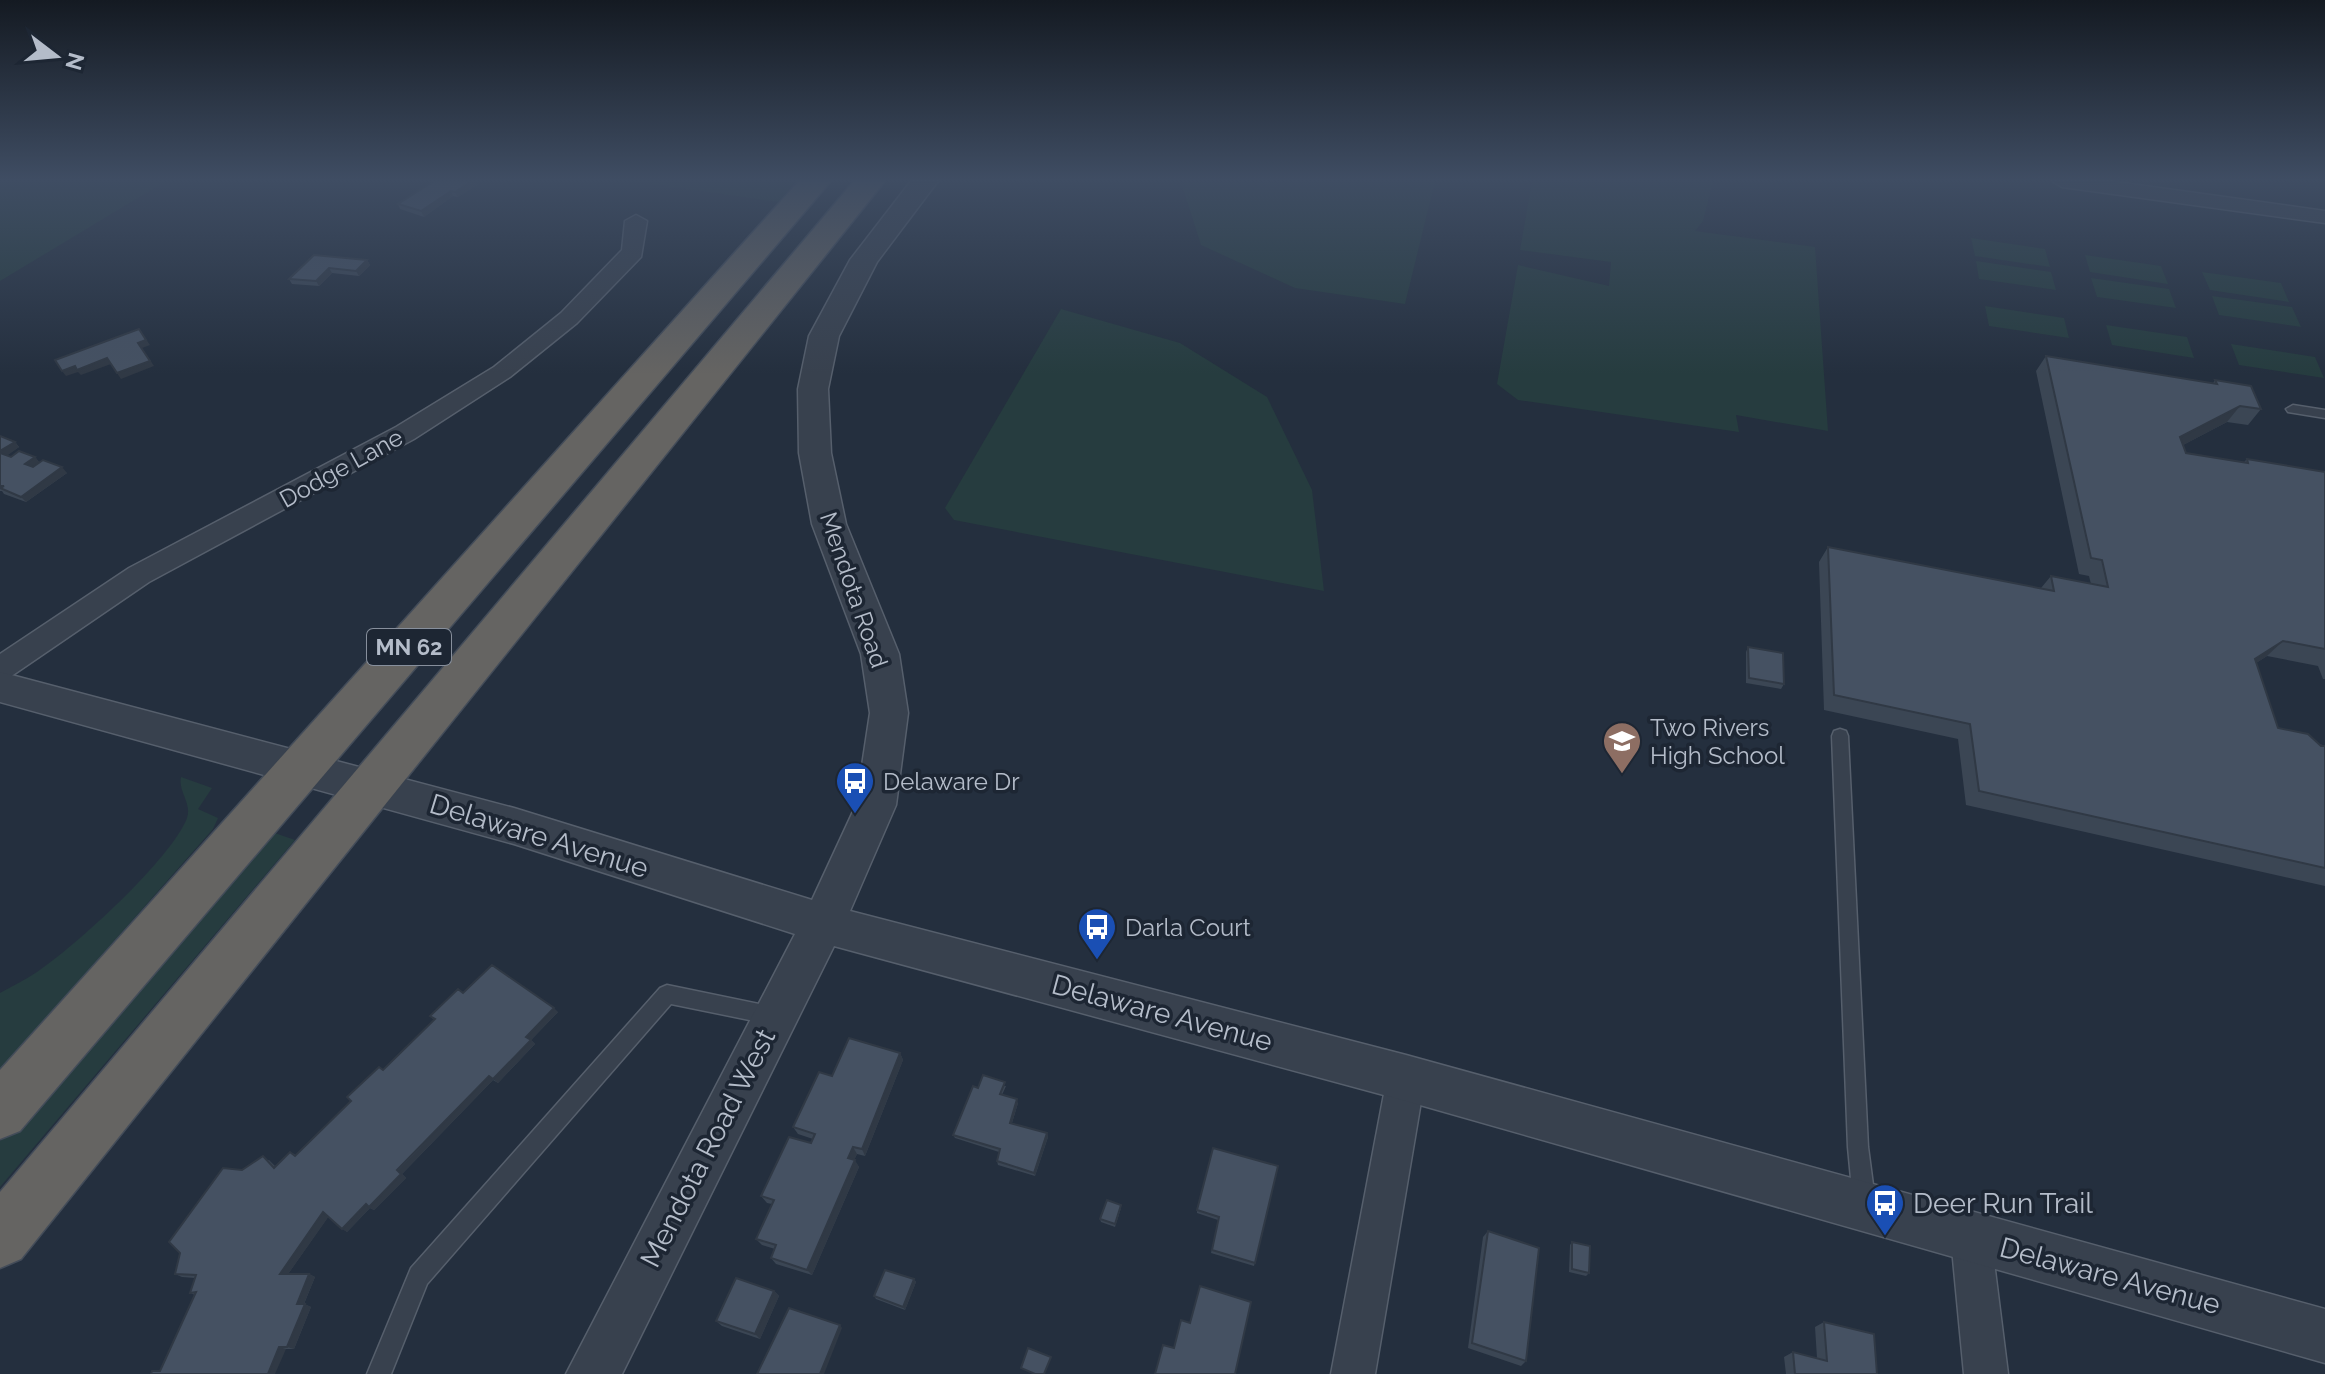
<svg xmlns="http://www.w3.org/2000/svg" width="2325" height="1374" font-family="Raleway,sans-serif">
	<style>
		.green { fill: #263c3f }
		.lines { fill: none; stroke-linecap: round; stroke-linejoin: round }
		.service-casing { stroke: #565f6c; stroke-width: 3 }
		.minor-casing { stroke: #565f6c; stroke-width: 3 }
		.tertiary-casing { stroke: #565f6c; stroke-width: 3 }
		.trunk-casing { stroke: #434c59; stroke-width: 3 }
		.service { fill: #38414e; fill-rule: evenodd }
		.minor { fill: #38414e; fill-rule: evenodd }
		.tertiary { fill: #38414e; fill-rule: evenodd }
		.trunk { fill: #656462; fill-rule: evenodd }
		.wall { fill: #3b4654 }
		.shaded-wall { fill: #303945 }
		.building { fill: #455162; stroke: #303945; stroke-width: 2 }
		.labels { text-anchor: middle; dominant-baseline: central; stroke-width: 7; stroke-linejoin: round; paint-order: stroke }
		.shield { fill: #1d2633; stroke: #878f9c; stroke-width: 2 }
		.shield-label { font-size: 22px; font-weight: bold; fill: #b4bcc9 }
		.street-label { font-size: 24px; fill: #b4bcc9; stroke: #1d2633 }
		.poi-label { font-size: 24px; fill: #b4bcc9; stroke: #1d2633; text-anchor: start }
		.near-street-label { font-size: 28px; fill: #b4bcc9; stroke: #1d2633 }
		.near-poi-label { font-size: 28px; fill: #b4bcc9; stroke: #1d2633; text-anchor: start }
	</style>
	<rect width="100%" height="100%" fill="#242f3e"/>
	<g class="green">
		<path d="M0,181H166L0,281Z"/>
		<path d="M631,181H796L778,202Z"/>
		<path d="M1435,181L1405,304L1295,288L1201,245L1181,182Z"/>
		<path d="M1532,181H1713L1703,221L1695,231L1815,247L1828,431L1736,415L1739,432L1518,400L1497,384L1518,265L1609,286L1611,262L1520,250Z"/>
		<path d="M1971,238L2045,249L2050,267L1975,256Z"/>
		<path d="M2085,255L2161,266L2168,284L2090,272Z"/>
		<path d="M1976,261L2051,272L2056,290L1979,279Z"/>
		<path d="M2202,272L2281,283L2289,302L2210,290Z"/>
		<path d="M2091,278L2169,289L2176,308L2097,297Z"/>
		<path d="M2212,296L2292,307L2301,327L2219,315Z"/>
		<path d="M1985,306L2064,318L2069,338L1989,326Z"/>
		<path d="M1061,309L1180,343L1267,397L1312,490L1324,591L954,520L945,508Z"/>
		<path d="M2106,325L2187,337L2194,358L2112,345Z"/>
		<path d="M2231,344L2315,357L2324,378L2239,365Z"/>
		<path d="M181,777L212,788L198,809L218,818L213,829L0,1070V993C12,986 25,980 37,972C75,947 172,858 187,818C192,803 178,792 181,777Z"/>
		<path d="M269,831L295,840L0,1187V1141Z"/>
	</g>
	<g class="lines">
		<g class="service-casing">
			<g id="service">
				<path d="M2293,405L2325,410V418L2288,412L2286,409Z"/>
				<path d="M1840,729L1846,731L1848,736L1868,1147L1875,1200L1872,1208L1864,1211L1856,1208L1853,1200L1848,1147L1832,736L1834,731Z"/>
				<path d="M667,985L774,1007L781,1010L784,1016L781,1022L774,1025L671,1004L427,1284L391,1374H367L411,1268L660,988Z"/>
			</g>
		</g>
		<g class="minor-casing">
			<g id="minor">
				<path d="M2052,181H2109L2325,211V223L2062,187Z"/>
				<path d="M636,215L647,221L641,257L577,323L510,377L414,439L149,582L10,677L0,680V654L129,568L396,427L494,367L561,313L622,250L625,221Z"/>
				<path d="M1406,1060L1419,1065L1425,1078L1375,1374H1331L1387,1078L1393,1065Z"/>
				<path d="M1971,1218L1985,1224L1991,1238L2008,1374H1964L1951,1238L1957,1224Z"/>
			</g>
		</g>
		<g class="tertiary-casing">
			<path id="tertiary" d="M911,181H938L877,262L839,336L828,389L831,453L846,524L899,654L908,713L896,805L850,911L1406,1055L2325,1309V1363L1406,1101L834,946L622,1374H566L795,934L514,844L0,702V672L514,808L812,900L856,805L870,713L861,654L812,524L799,453L798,389L809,336L850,260Z"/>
		</g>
		<g class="trunk-casing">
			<g id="trunk">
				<path d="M799,181H831L20,1131L0,1139V1070Z"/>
				<path d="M854,181H885L21,1259L0,1268V1192Z"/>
			</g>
		</g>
		<use href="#service" class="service"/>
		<use href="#minor" class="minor"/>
		<use href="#tertiary" class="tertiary"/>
		<use href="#trunk" class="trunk"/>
	</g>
	<g class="wall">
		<path d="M434,181H475L477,185L458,197L453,196L424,217L400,209L398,204Z"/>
		<path d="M314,255L367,260L370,265L359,276L332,273L319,286L292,284L289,279Z"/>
		<path d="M2046,356L2213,383L2215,380L2261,409L2248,425L2227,422L2183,445L2186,453L2244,462L2247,459L2325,472V679H2323L2318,666L2267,656L2256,663L2278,728L2325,746V886L1966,805L1958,739L1824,710L1819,562L1828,547L2041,588L2051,576L2091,584L2089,576L2079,574L2036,371Z"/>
		<path d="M0,436L15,442L19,447L7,455L11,457H35L39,462L67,473L26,502L4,494L2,491H0Z"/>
		<path d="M1748,647L1784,684L1781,689L1746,683V652Z"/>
		<path d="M463,993L558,1012L531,1040L535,1044L498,1083L493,1080L402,1174L406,1178L374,1210L370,1208L347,1232L328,1217L288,1274H309L315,1277L304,1304L311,1307L294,1349H286L160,1371L195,1295L190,1293L195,1278L182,1277L175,1274L242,1170L269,1160L275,1166L290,1152L296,1155L434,1020L430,1016Z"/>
		<path d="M900,1053L903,1060L865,1156L857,1154L854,1160L859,1167L812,1275L776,1264L771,1258L775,1249L762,1245L756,1239L772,1204L767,1203L761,1196L811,1143L813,1139L798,1134L793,1127L832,1076Z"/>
		<path d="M1006,1086L1002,1095L1018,1103L1012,1123L1047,1133L1048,1137L1035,1176L998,1165L997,1161L999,1152L955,1138L953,1135L978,1088Z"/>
		<path d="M1278,1166L1254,1266L1211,1253L1218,1220L1197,1213V1210Z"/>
		<path d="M1121,1208L1115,1227L1101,1222L1100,1219Z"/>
		<path d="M1488,1231L1526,1361L1521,1366L1468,1348L1483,1237Z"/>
		<path d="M1572,1242L1589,1273L1586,1276L1569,1272L1570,1245Z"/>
		<path d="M914,1279L916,1282L905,1310L876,1299L874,1296Z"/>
		<path d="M774,1291L779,1296L760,1339L722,1326L716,1321Z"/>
		<path d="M1824,1322L1877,1374H1786L1784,1357L1793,1352L1817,1358L1815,1327Z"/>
	</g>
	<g class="shaded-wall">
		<path d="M472,181H475L477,185L458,197L455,192Z"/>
		<path d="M451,191L453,196L424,217L421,211Z"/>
		<path d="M367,260L370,265L359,276L356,271Z"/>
		<path d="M329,268L332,273L319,286L316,281Z"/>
		<path d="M139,329L150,345L142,348L154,366L121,379L117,373L138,343Z"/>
		<path d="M107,358L111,364L81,375L78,372L66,376L62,371L75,366Z"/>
		<path d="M2240,406L2227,422L2168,453L2180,437Z"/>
		<path d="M15,442L19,447L4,458L0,454V451Z"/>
		<path d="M35,457L40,463L30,469L25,464Z"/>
		<path d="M62,467L67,473L26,502L21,497Z"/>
		<path d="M2283,641L2267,656L2239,674L2255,659Z"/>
		<path d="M554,1008L558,1012L530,1041L526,1037Z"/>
		<path d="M531,1040L535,1044L498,1083L493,1079Z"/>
		<path d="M900,1053L903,1060L865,1156L862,1149Z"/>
		<path d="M489,1076L493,1080L402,1174L406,1178L374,1210L370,1208L347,1232L342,1229Z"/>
		<path d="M1017,1099L1018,1103L1011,1126L1010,1123Z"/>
		<path d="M1047,1133L1048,1137L1035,1176L1034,1173Z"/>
		<path d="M853,1147L857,1154L852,1165L848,1158Z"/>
		<path d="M855,1160L859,1167L812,1275L807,1270Z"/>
		<path d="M323,1212L329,1216L286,1277L280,1274Z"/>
		<path d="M309,1274L315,1277L303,1306L297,1304Z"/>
		<path d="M914,1279L916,1282L905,1310L903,1307Z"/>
		<path d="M774,1291L779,1296L760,1339L755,1334Z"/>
		<path d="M305,1304L311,1307L294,1349L287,1347Z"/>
		<path d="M840,1325L842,1328L824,1374H820Z"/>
		<path d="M279,1347L286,1349L275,1374H268Z"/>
	</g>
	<g class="building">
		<path d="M434,181H472L455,192L451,191L421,211L398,204Z"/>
		<path d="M314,255L367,260L356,271L329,268L316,281L289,279Z"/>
		<path d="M139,329L146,340L138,343L150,361L117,373L107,358L77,370L75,366L62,371L55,360Z"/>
		<path d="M2046,356L2217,384L2215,380L2251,386L2261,409L2240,406L2180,437L2186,453L2248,463L2247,459L2325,472V649L2283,641L2255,659L2278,728L2308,734L2321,746H2325V868L1979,791L1970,724L1834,695L1828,547L2054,591L2051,576L2108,587L2102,560L2091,558Z"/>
		<path d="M0,436L15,442L0,451Z"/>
		<path d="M19,451L35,457L25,464L33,467L43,460L62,467L21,497L0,488L4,486H0V453L11,457Z"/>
		<path d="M1748,647L1783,653L1784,684L1749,678Z"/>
		<path d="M492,965L554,1008L526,1037L531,1040L493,1079L489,1076L397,1170L401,1174L369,1207L366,1204L342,1229L323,1212L280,1274H309L297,1304H305L287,1347H279L268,1374H151L152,1371H160L196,1292L190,1293L196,1275L175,1274L180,1253L169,1242L223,1168L242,1170L263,1156L274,1168L290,1152L295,1156L351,1101L347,1097L379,1067L383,1070L435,1019L430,1016L458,989L463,993Z"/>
		<path d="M849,1038L900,1053L862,1149L853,1147L848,1158L855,1160L807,1270L771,1258L776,1245L756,1239L774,1200L761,1196L789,1137L811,1143L815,1134L793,1127L819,1072L832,1076Z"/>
		<path d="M983,1075L1005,1082L1000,1094L1017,1099L1010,1123L1047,1133L1034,1173L997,1161L1000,1149L953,1135L973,1086L978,1088Z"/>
		<path d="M1213,1148L1278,1166L1255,1263L1212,1250L1219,1217L1197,1210Z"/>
		<path d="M1107,1200L1121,1205L1115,1224L1100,1219Z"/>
		<path d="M1488,1231L1539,1248L1526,1361L1472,1343Z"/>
		<path d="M1572,1242L1590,1246L1589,1273L1572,1269Z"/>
		<path d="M885,1270L914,1279L903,1307L874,1296Z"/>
		<path d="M736,1278L774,1291L755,1334L716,1321Z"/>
		<path d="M1200,1286L1251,1302L1235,1374H1155L1163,1345L1174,1348L1181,1320L1190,1323Z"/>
		<path d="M789,1308L840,1325L820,1374H757Z"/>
		<path d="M1824,1322L1874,1334L1877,1374H1795L1793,1352L1827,1361Z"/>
		<path d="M1028,1348L1051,1357L1044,1374H1035L1021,1368Z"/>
	</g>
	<linearGradient id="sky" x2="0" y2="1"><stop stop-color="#141a22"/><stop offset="0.48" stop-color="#3f4d63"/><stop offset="1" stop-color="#3f4d63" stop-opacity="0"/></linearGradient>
	<rect width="2325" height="374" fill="url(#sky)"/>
	<defs>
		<g id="school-pin" transform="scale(2)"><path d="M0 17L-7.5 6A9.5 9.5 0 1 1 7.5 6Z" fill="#8d6e63" stroke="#1d2633"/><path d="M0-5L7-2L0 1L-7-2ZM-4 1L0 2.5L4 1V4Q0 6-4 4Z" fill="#fff"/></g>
		<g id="bus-pin" transform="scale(2)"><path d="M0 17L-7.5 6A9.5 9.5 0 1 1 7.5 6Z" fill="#1a4fb4" stroke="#1d2633"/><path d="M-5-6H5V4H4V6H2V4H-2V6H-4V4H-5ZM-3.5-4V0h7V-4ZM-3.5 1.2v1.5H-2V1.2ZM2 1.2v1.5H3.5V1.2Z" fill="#fff"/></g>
	</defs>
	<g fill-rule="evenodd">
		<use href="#school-pin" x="1622" y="741"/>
		<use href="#bus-pin" x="855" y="781"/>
		<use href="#bus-pin" x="1097" y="927"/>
		<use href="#bus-pin" x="1885" y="1203"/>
	</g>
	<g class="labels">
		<rect class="shield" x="367" y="629" width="84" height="36" rx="6"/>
		<g class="shield-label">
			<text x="409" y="647">MN 62</text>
		</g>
		<g class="street-label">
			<text transform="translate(341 468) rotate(-29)">Dodge Lane</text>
			<text transform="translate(854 590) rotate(71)">Mendota Road</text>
		</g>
		<g class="poi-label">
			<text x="1650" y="727">Two Rivers<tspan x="1650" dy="28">High School</tspan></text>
			<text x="883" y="781">Delaware Dr</text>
			<text x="1125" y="927">Darla Court</text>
		</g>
		<g class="near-street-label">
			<text transform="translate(539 836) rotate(17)">Delaware Avenue</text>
			<text transform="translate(1162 1013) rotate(15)">Delaware Avenue</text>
			<text transform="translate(708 1148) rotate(-63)">Mendota Road West</text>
			<text transform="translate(2110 1276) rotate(15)">Delaware Avenue</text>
		</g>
		<g class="near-poi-label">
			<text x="1913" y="1203">Deer Run Trail</text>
		</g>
	</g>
	<g transform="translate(56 56) rotate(106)" stroke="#1d2633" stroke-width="6" paint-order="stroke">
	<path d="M0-6L14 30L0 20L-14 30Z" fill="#b4bcc9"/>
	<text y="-12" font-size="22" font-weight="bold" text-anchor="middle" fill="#b4bcc9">N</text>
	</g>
</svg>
